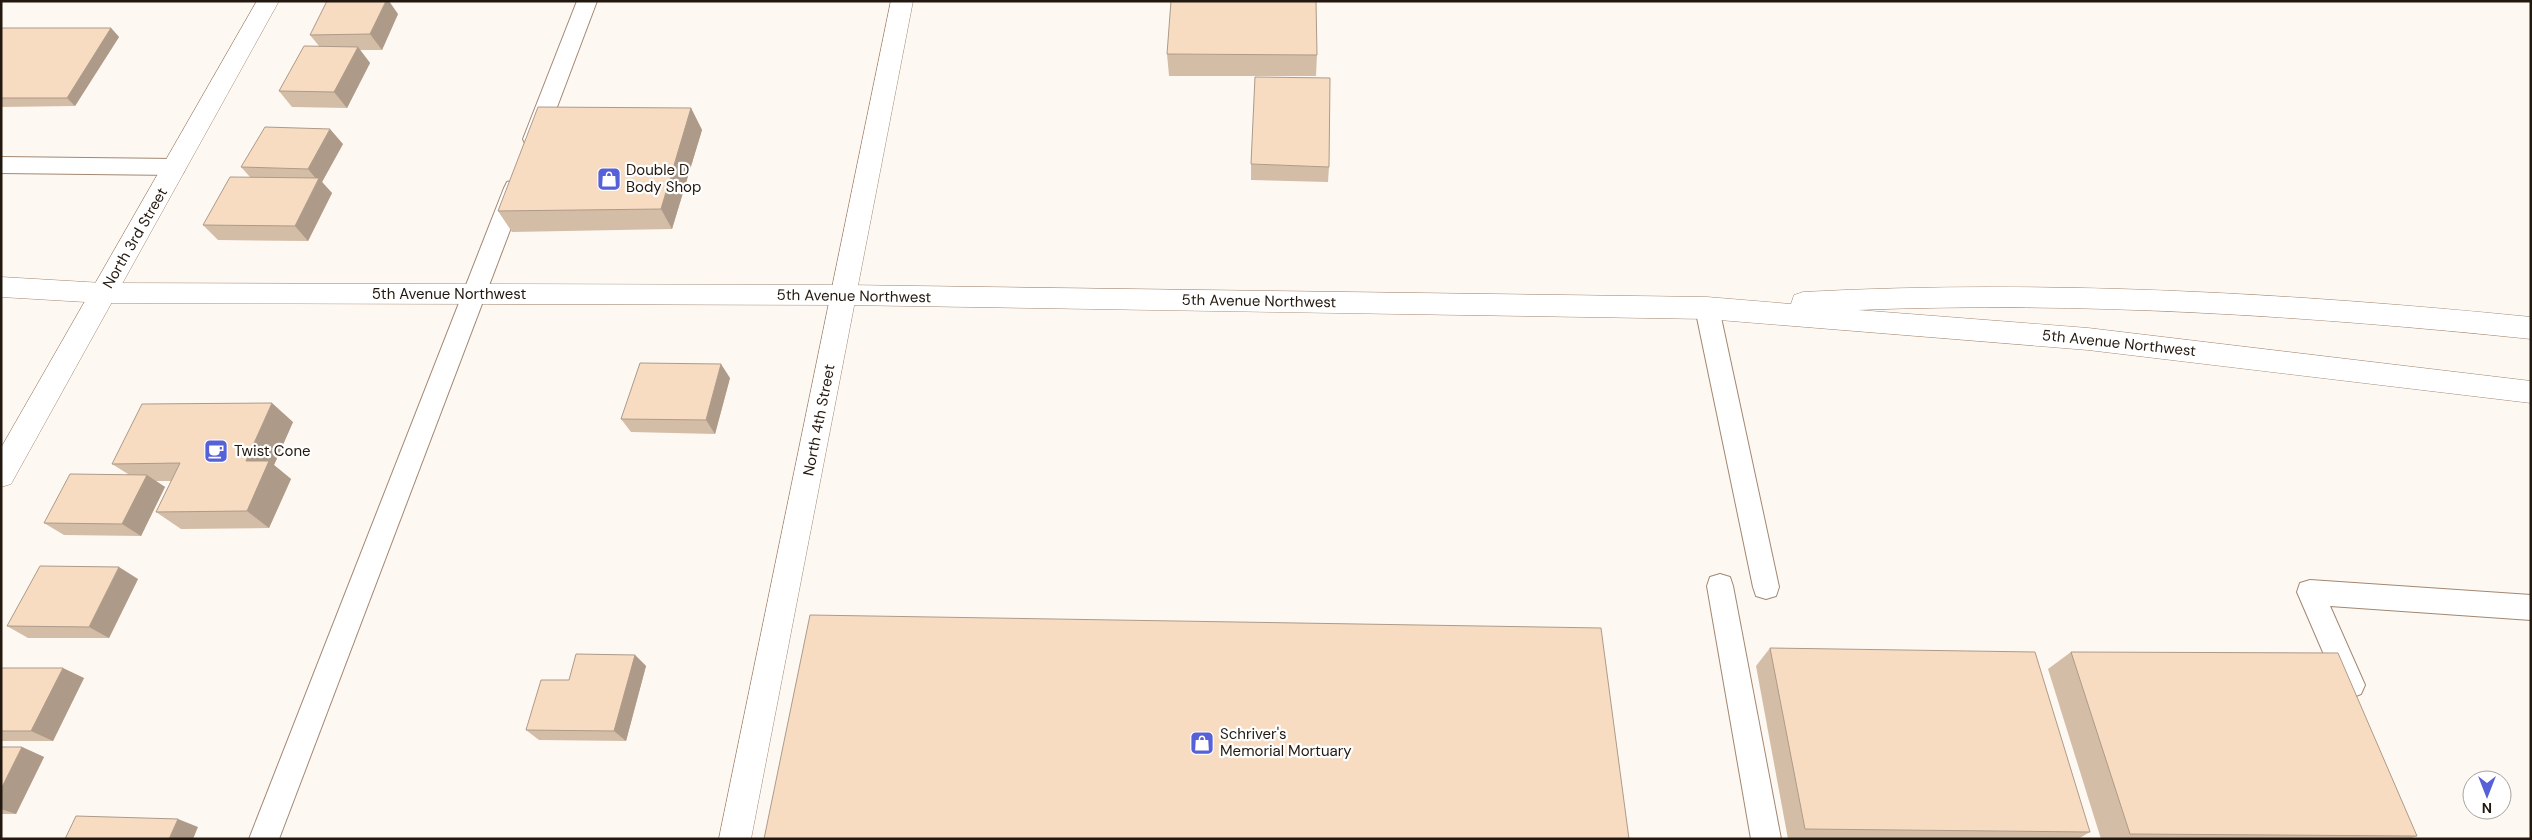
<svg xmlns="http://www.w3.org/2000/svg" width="2532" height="840" font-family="'DM Sans',sans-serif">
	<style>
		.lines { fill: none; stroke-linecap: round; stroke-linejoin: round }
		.service-casing { stroke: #a28771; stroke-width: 2 }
		.minor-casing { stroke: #a28771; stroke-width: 1 }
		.primary-casing { stroke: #a28771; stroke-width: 1 }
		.service { fill: #fff; fill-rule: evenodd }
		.minor { fill: #fff; fill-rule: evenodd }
		.primary { fill: #fff; fill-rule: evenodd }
		.wall { fill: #d4bda7 }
		.shaded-wall { fill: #ad9a88 }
		.building { fill: #f7dcc2; stroke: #ad9a88 }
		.labels { text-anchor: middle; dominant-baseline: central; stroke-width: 4.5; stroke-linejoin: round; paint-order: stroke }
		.poi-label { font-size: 15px; fill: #22180f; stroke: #fff; text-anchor: start }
		.street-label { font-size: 15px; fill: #22180f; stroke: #fff }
	</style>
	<rect width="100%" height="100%" fill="#fef8f3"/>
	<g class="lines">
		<g class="service-casing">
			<g id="service">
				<path d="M577,1H597L545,139L542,145L534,147L526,145L523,139Z"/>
				<path d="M1,157L175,159L183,161L186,167L183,173L175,175L1,173Z"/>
				<path d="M515,180L523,182L526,188L279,839H249L504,188L507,182Z"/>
				<path d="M1707,298L1715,301L1719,308L1779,587L1776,596L1766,599L1756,596L1753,587L1695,308L1699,301Z"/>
				<path d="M1720,574L1730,577L1733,586L1781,839H1751L1707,586L1710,577Z"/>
				<path d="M2310,580L2531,595V620L2330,606L2365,685L2361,694L2351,698L2341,694L2297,592L2300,583Z"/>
			</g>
		</g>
		<g class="minor-casing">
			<g id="minor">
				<path d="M257,1H279L11,484L1,487V448Z"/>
				<path d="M891,1H913L751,839H719Z"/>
			</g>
		</g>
		<g class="primary-casing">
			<path id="primary" d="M1,277L103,283L845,285L1707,297L1791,304L1794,295L1803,292C2046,279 2289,293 2531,317V339C2308,316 2082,301 1858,310L2088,328L2531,381V403L2088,350L1707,319L845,305L103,303L1,297Z"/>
		</g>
		<use href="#service" class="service"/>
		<use href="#minor" class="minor"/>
		<use href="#primary" class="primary"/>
	</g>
	<g class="wall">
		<path d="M398,14L382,50H360L370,63L347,108L292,107L279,91L319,46L310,35Z"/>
		<path d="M1,28H111L119,37L75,106L1,107Z"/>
		<path d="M1167,54L1317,55L1316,76H1169Z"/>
		<path d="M691,108L702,130L672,229L512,232L498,211Z"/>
		<path d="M343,144L322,182L332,193L308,241L218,240L203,225L250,177L241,167Z"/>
		<path d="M1251,164L1329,167L1328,182L1251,180Z"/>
		<path d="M730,378L715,434L631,432L621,419Z"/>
		<path d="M293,422L274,465L291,479L269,528L181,529L156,512L171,481H156L165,487L141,536L64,535L44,523L128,474L112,464Z"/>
		<path d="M138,579L109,638H28L7,626Z"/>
		<path d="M1770,648L2090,832L2078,839H1788L1756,666Z"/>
		<path d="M2071,652L2417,836L2410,839H2101L2048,669Z"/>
		<path d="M635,655L646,666L626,741L539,740L526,730L569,680Z"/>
		<path d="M1,668L84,678L53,741H1Z"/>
		<path d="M1,747H22L44,757L16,814H1Z"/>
	</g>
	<g class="shaded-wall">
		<path d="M386,1H389L398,14L382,50L370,34Z"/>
		<path d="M111,28L119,37L75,106L67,98Z"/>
		<path d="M358,47L370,63L347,108L334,92Z"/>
		<path d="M691,108L702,130L672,229L661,209Z"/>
		<path d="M330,129L343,144L322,182L332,193L308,241L295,226L318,181L308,169Z"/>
		<path d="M721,364L730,378L715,434L706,420Z"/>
		<path d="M272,403L293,422L274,465L291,479L269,528L247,511L246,461Z"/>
		<path d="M147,475L165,487L141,536L122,524Z"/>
		<path d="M119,567L138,579L109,638L89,627Z"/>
		<path d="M635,655L646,666L626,741L614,731Z"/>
		<path d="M63,668L84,678L53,741L31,731Z"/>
		<path d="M22,747L44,757L16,814L1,809V789Z"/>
		<path d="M178,819L198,827L193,839H169Z"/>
	</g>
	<g class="building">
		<path d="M327,1H386L370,34L310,35Z"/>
		<path d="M1171,1H1316L1317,55L1167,54Z"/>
		<path d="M1,28H111L67,98H1Z"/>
		<path d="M304,46L358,47L334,92L279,91Z"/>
		<path d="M1255,77L1330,78L1329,167L1251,164Z"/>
		<path d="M538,107L691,108L661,209L498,211Z"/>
		<path d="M265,127L330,129L308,169L241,167Z"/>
		<path d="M230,177L319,178L295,226L203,225Z"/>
		<path d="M640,363L721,364L706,420L621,419Z"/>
		<path d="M272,403L246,461H269L247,511L156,512L180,463L112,464L142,404Z"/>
		<path d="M70,474L147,475L122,524L44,523Z"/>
		<path d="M40,566L119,567L89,627L7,626Z"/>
		<path d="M810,615L1601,628L1629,839H764Z"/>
		<path d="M1770,648L2035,652L2090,832L1805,829Z"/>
		<path d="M2071,652L2338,653L2417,836L2130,834Z"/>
		<path d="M576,654L635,655L614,731L526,730L541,680H569Z"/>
		<path d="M1,668H63L31,731H1Z"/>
		<path d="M1,747H22L1,789Z"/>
		<path d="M76,816L178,819L169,839H65Z"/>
	</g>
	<defs>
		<g id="shop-square" transform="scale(1.25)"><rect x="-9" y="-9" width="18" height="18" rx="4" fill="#5660d7" stroke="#fff"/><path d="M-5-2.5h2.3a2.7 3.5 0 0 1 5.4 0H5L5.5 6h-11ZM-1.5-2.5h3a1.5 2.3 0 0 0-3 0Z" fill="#fff"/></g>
		<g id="cafe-square" transform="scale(1.25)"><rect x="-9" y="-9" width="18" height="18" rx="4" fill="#5660d7" stroke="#fff"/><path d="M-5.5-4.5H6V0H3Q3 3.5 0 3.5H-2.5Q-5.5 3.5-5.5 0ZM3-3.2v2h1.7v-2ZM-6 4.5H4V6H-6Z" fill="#fff"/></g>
	</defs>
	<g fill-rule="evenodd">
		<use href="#shop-square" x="609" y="179"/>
		<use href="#cafe-square" x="216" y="451"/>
		<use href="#shop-square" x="1202" y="743"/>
	</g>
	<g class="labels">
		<g class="poi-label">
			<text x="626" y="170">Double D<tspan x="626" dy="17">Body Shop</tspan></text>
			<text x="234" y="451">Twist Cone</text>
			<text x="1220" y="734">Schriver's<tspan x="1220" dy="17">Memorial Mortuary</tspan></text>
		</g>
		<g class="street-label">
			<text transform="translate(135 238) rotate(-60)">North 3rd Street</text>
			<text x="449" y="294">5th Avenue Northwest</text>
			<text transform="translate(854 296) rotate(1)">5th Avenue Northwest</text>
			<text transform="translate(1259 301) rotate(1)">5th Avenue Northwest</text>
			<text transform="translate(2119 343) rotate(6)">5th Avenue Northwest</text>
			<text transform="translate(819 420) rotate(-79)">North 4th Street</text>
		</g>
	</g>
	<rect width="2532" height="840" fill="none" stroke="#22180f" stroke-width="5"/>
	<g transform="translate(2487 795) rotate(180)"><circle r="24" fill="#ffffff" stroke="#a7a39f"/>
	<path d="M0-4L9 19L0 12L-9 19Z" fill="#5660d7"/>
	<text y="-8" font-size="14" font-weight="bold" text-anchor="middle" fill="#22180f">N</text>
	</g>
</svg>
